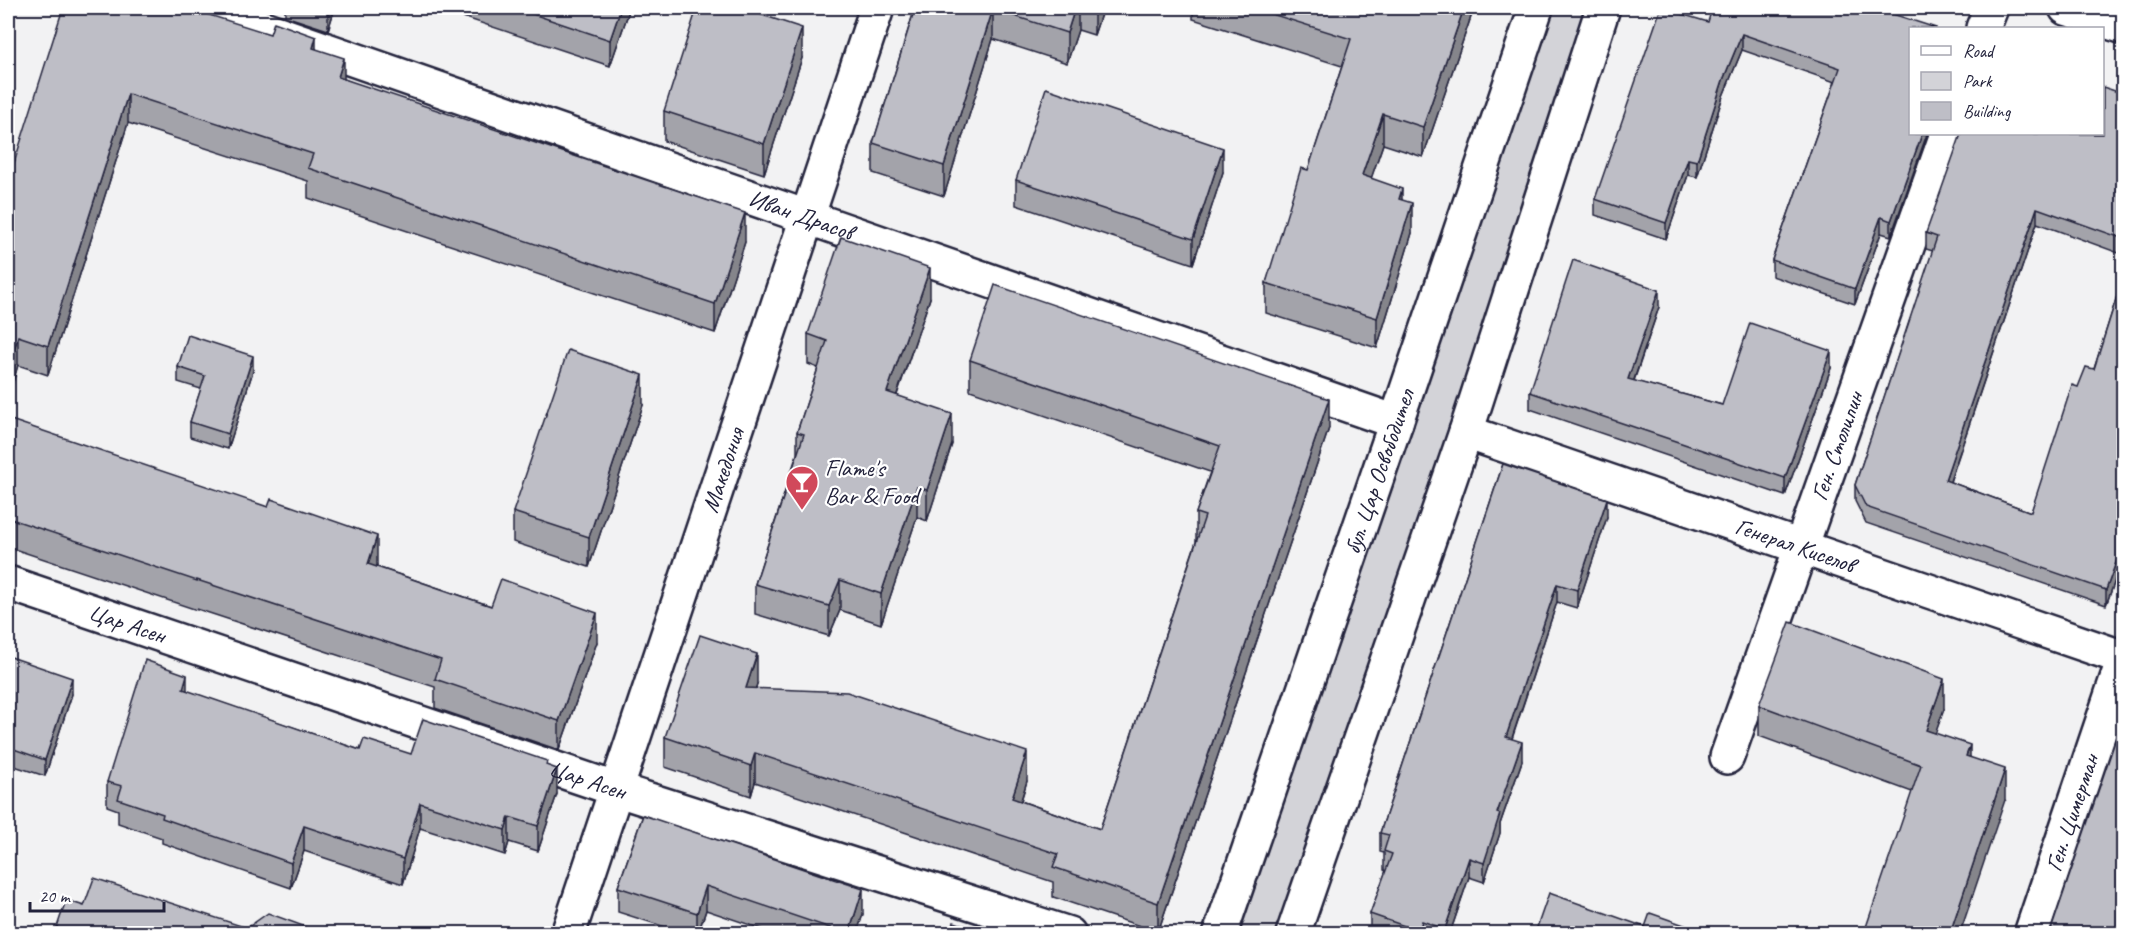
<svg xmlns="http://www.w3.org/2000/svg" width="2131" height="941" font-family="Caveat,sans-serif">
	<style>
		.green { fill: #d3d3d8; stroke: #7a7a8a; stroke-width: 1.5 }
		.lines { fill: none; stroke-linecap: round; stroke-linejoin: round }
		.street-casing { stroke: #22223b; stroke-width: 38 }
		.secondary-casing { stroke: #22223b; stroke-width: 38 }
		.street { stroke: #fff; stroke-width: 33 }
		.secondary { stroke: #fff; stroke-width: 33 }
		.wall { fill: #a3a3aa; stroke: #22223b; stroke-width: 1.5 }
		.shaded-wall { fill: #85858b; stroke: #22223b; stroke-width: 1.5 }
		.building { fill: #bebec6; stroke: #22223b; stroke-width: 1.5 }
		.labels { text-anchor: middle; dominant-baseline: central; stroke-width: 4.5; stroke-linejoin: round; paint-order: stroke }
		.street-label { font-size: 24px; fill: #22223b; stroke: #fff }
		.poi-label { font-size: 24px; fill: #22223b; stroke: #fff; text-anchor: start }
	</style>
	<rect width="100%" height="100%" fill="#f2f2f3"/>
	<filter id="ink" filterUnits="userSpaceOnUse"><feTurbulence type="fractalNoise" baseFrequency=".0167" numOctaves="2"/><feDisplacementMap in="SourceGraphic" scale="12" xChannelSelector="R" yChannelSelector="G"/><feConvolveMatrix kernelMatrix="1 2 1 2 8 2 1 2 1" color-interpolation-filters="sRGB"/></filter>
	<g filter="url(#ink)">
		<path class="green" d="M1536,8H1605L1293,933L1220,934Z"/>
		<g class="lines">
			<g class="street-casing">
				<g id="street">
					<path id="s1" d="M206,8L1396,422"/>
					<path d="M1983,28L1991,8"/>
					<path id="s2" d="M1466,432L2124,658"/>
					<path id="s3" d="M8,583L615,789L1069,934"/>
					<path id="s4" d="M1727,757L1947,134"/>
					<path id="s5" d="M568,934L877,8"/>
					<path id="s6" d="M2031,934L2124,658"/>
				</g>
			</g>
			<g class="secondary-casing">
				<g id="secondary">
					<path d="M2066,8L2124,27"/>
					<path id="s7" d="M1220,934L1396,422L1536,8"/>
					<path d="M1293,934L1466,432L1603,8"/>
				</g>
			</g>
			<use href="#street" class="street"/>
			<use href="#secondary" class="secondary"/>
		</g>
		<g class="wall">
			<path d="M63,8L316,49L344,79L745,242L715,333L308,198V181L128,123L48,375L18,365L8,399Z"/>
			<path d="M285,8H335L328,30L285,16Z"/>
			<path d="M436,8H630L610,66Z"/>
			<path d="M915,8H1103L1094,35L1078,30L1067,63L993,39L944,196L873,173V143Z"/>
			<path d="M1193,8H1474L1423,157L1383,144L1371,178L1402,200L1412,233L1377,348L1266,313V283L1308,170L1342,66L1193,19Z"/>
			<path d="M1708,22L1936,28L1891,236L1881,233L1855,304L1772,276V260L1835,82L1742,50L1723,96L1697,177L1688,175L1666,239L1595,215V199Z"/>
			<path d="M802,58L764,174L664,141V111Z"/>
			<path d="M2124,94V255L2037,223L1950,482L2031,512L2078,387L2094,369L2124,274V556L2106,605L1866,523L1855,501V485L1933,251L1926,249V233Z"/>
			<path d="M1223,172L1193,264L1016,205V180Z"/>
			<path d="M930,298L897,395L952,444L927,521L917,517L881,624L840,610L829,636L755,614V584L797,454V432L818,368L808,364V334Z"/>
			<path d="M1659,307L1634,381L1722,405L1831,368L1785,496L1530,409V392Z"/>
			<path d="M970,360L1329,428L1158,932L1053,897V882L755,782L751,796L665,767V737L757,684L755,689L1027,781L1021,801L1100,829L1196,542V513L1210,472L970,390Z"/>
			<path d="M178,367L253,371L228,449L190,437V422L201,389L178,382Z"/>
			<path d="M643,405L589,567L513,542V512Z"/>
			<path d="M8,419L377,565V567L597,642L559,750L435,708V687L197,609V610L8,547Z"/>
			<path d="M1503,464L1607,517L1577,608L1557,602L1512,739L1522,761L1500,824V833L1484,882L1469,877L1450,933H1373L1370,932V914L1386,871L1384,870V853L1380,852V833Z"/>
			<path d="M8,656L72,694L45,776L8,764Z"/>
			<path d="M187,691L360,750L547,766L557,794L538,851L509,842L505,855L420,828L403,884L304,851L291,888L162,843V838L118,823V810L107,806V782Z"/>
			<path d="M1759,705L1944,709L1935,733L1970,757L2005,800L1912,792L1759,736Z"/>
			<path d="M643,815L863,914L858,929L871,933H774L706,910L698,933H684L618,912V887Z"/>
		</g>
		<g class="shaded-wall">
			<path d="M328,8H335L328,30Z"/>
			<path d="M621,8H630L610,66V40Z"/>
			<path d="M1075,8H1078V30L1067,63V33Z"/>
			<path d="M1094,8H1103L1094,35Z"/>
			<path d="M1464,8H1474L1423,157V127Z"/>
			<path d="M993,9V39L944,196V166Z"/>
			<path d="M802,28V58L764,174V144Z"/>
			<path d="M1742,34V50L1723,96L1697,177V161L1723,80Z"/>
			<path d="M316,37V66L313,48Z"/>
			<path d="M344,58V87L338,77Z"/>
			<path d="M128,94V123L48,375V346Z"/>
			<path d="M1383,114V144L1362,205V175Z"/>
			<path d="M1922,134H1927L1891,236V221Z"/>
			<path d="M1223,148V172L1193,264V239Z"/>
			<path d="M1688,159V175L1666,239V223Z"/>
			<path d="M1402,189V219L1399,199Z"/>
			<path d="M1412,203V233L1377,348V318Z"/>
			<path d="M2037,208V223L1945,496V480Z"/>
			<path d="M745,213V242L715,333V304Z"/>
			<path d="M1881,217V233L1855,304V289Z"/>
			<path d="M930,268V298L887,423V392Z"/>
			<path d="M1659,290V307L1628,397V379Z"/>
			<path d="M18,336V365L8,399V370Z"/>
			<path d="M1831,351V368L1785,496V478Z"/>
			<path d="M253,356V371L228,449V434Z"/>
			<path d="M643,375V405L589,567V537Z"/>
			<path d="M1329,399V428L1158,932V903Z"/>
			<path d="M952,414V444L927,521V490Z"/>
			<path d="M917,487V517L881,624V594Z"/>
			<path d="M1607,499V517L1577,608V590Z"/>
			<path d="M377,536V565L368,593V564Z"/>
			<path d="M2124,540V556L2106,605V590Z"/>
			<path d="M840,580V610L829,636V606Z"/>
			<path d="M1557,584V602L1506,756V737Z"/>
			<path d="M12,610V627L8,640V623Z"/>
			<path d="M597,613V642L559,750V721Z"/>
			<path d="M757,654V684L746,718V688Z"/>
			<path d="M187,675V700L183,689Z"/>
			<path d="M72,678V694L45,776V760Z"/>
			<path d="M1944,679V709L1926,760V730Z"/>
			<path d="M1522,742V761L1500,824V833L1484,882V863L1497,813Z"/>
			<path d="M1970,745V775L1966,756Z"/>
			<path d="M1027,752V781L1012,828V798Z"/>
			<path d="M755,753V782L751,796V766Z"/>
			<path d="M557,769V794L538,851V826Z"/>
			<path d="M2005,769V800L1960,933H1950Z"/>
			<path d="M420,803V828L403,884V859Z"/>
			<path d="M509,817V842L505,855V830Z"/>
			<path d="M304,826V851L291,888V863Z"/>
			<path d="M1469,858V877L1450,933H1445V929Z"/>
			<path d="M706,886V910L698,933H697V913Z"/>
			<path d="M863,889V914L857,933L851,927Z"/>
			<path d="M1422,921V933H1419V931Z"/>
		</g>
		<g class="building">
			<path d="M63,8H187L270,34L274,22L316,37L313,48L344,58L338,77L745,213L715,304L308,168L313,154L128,94L48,346L18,336L8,370V182Z"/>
			<path d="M515,8H621L610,40Z"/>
			<path d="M697,8H741L802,28L764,144L664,111Z"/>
			<path d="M915,8H1075L1067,33L993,9L944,166L873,143Z"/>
			<path d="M1253,8H1464L1423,127L1383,114L1362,175L1402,189L1399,199L1412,203L1377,318L1266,283L1301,168L1308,170L1351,39Z"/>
			<path d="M1661,8L1708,22L1712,8H1874L1936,28H1911V134H1922L1891,221L1881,217L1855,289L1772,260L1840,68L1742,34L1723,80L1697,161L1688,159L1666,223L1595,199Z"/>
			<path d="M2103,87L2124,94V239L2037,208L1945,480L2031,512L2072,385L2078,387L2086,367L2094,369L2124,274V540L2106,590L1866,507L1855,485L1937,237L1926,233L1961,134H2103Z"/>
			<path d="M1046,88L1223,148L1193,239L1016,180Z"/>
			<path d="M841,237L930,268L887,392L952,414L927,490L917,487L881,594L840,580L829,606L755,584L804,434L797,432L827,341L808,334Z"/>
			<path d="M1573,260L1659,290L1628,379L1722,405L1750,323L1831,351L1785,478L1530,392Z"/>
			<path d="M995,285L1329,399L1158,903L1053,867L1058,854L755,753L751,766L665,737L700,635L757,654L746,688L847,692L1027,752L1012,798L1100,829L1205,516L1196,513L1220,446L970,360Z"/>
			<path d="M188,335L253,356L228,434L190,422L205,376L178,367Z"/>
			<path d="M568,350L643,375L589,537L513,512Z"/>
			<path d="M8,419L268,507L271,499L377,536L368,564L491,606L501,579L597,613L559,721L435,679L441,660L197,580V581L8,518Z"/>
			<path d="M1503,464L1607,499L1577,590L1557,584L1506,737L1522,742L1497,813L1500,814L1484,863L1469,858L1445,929L1422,921L1419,931L1370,914L1392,854L1384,851L1389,835L1380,833Z"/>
			<path d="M8,609L12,610L8,623Z"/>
			<path d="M1790,622L1944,679L1926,730L1970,745L1966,756L2005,769L1950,933H1864L1921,765L1759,705Z"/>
			<path d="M8,656L72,678L45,760L8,747Z"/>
			<path d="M145,660L187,675L183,689L360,750L364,739L411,754L423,719L547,761L546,765L557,769L538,826L509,817L505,830L420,803L403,859L304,826L291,863L162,818L163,814L118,799L122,786L107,782Z"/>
			<path d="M2124,715V933H2050Z"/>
			<path d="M643,815L863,889L851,927L871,933H845L706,886L697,913L618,887Z"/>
			<path d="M94,878L247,928L268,913L322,933H55L66,900L84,906Z"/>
			<path d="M1549,893L1645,927L1650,913L1707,933H1535Z"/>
			<path d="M954,922L987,933H950Z"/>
		</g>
	</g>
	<defs>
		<g id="bar-pin" transform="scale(1.725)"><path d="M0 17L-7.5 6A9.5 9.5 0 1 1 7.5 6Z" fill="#d1495b" stroke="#fff"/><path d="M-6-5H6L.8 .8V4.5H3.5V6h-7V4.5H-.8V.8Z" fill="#fff"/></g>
	</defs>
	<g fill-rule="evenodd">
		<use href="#bar-pin" x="802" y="482"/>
	</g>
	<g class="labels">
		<g class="street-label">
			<text stroke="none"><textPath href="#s1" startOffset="630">Иван Драсов</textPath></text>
			<text stroke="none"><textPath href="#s4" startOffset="330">Ген. Столипин</textPath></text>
			<text stroke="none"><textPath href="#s5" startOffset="489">Македония</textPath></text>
			<text stroke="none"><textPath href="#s7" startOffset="489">бул. Цар Освободител</textPath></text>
			<text stroke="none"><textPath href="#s2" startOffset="348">Генерал Киселов</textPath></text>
			<text stroke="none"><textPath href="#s3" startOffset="126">Цар Асен</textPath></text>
			<text stroke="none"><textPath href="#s3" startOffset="612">Цар Асен</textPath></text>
			<text stroke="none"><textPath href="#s6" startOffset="128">Ген. Цимерман</textPath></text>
		</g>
		<g class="poi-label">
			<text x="825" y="468">Flame's<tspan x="825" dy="28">Bar &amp; Food</tspan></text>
		</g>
	</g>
	<rect width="2131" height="941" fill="none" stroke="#fff" stroke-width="30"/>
	<rect x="15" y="15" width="2101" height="911" fill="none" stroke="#22223b" stroke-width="2" filter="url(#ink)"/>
	<rect x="1909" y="27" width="195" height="108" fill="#ffffff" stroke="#a7a7b1" stroke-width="1.5"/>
	<rect x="1921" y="46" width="30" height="9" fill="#ffffff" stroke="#a7a7b1" stroke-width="1.5"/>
	<text x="1963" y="57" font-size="18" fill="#22223b">Road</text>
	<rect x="1921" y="72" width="30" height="18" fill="#d3d3d8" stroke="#a7a7b1" stroke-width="1.5"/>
	<text x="1963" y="87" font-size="18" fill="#22223b">Park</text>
	<rect x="1921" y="102" width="30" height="18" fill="#bebec6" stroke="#a7a7b1" stroke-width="1.5"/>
	<text x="1963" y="117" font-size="18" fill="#22223b">Building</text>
	<path d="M30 902v9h134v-9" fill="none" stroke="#22223b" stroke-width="3"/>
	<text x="39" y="902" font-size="18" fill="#22223b" stroke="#ffffff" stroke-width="4.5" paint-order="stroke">20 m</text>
</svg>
